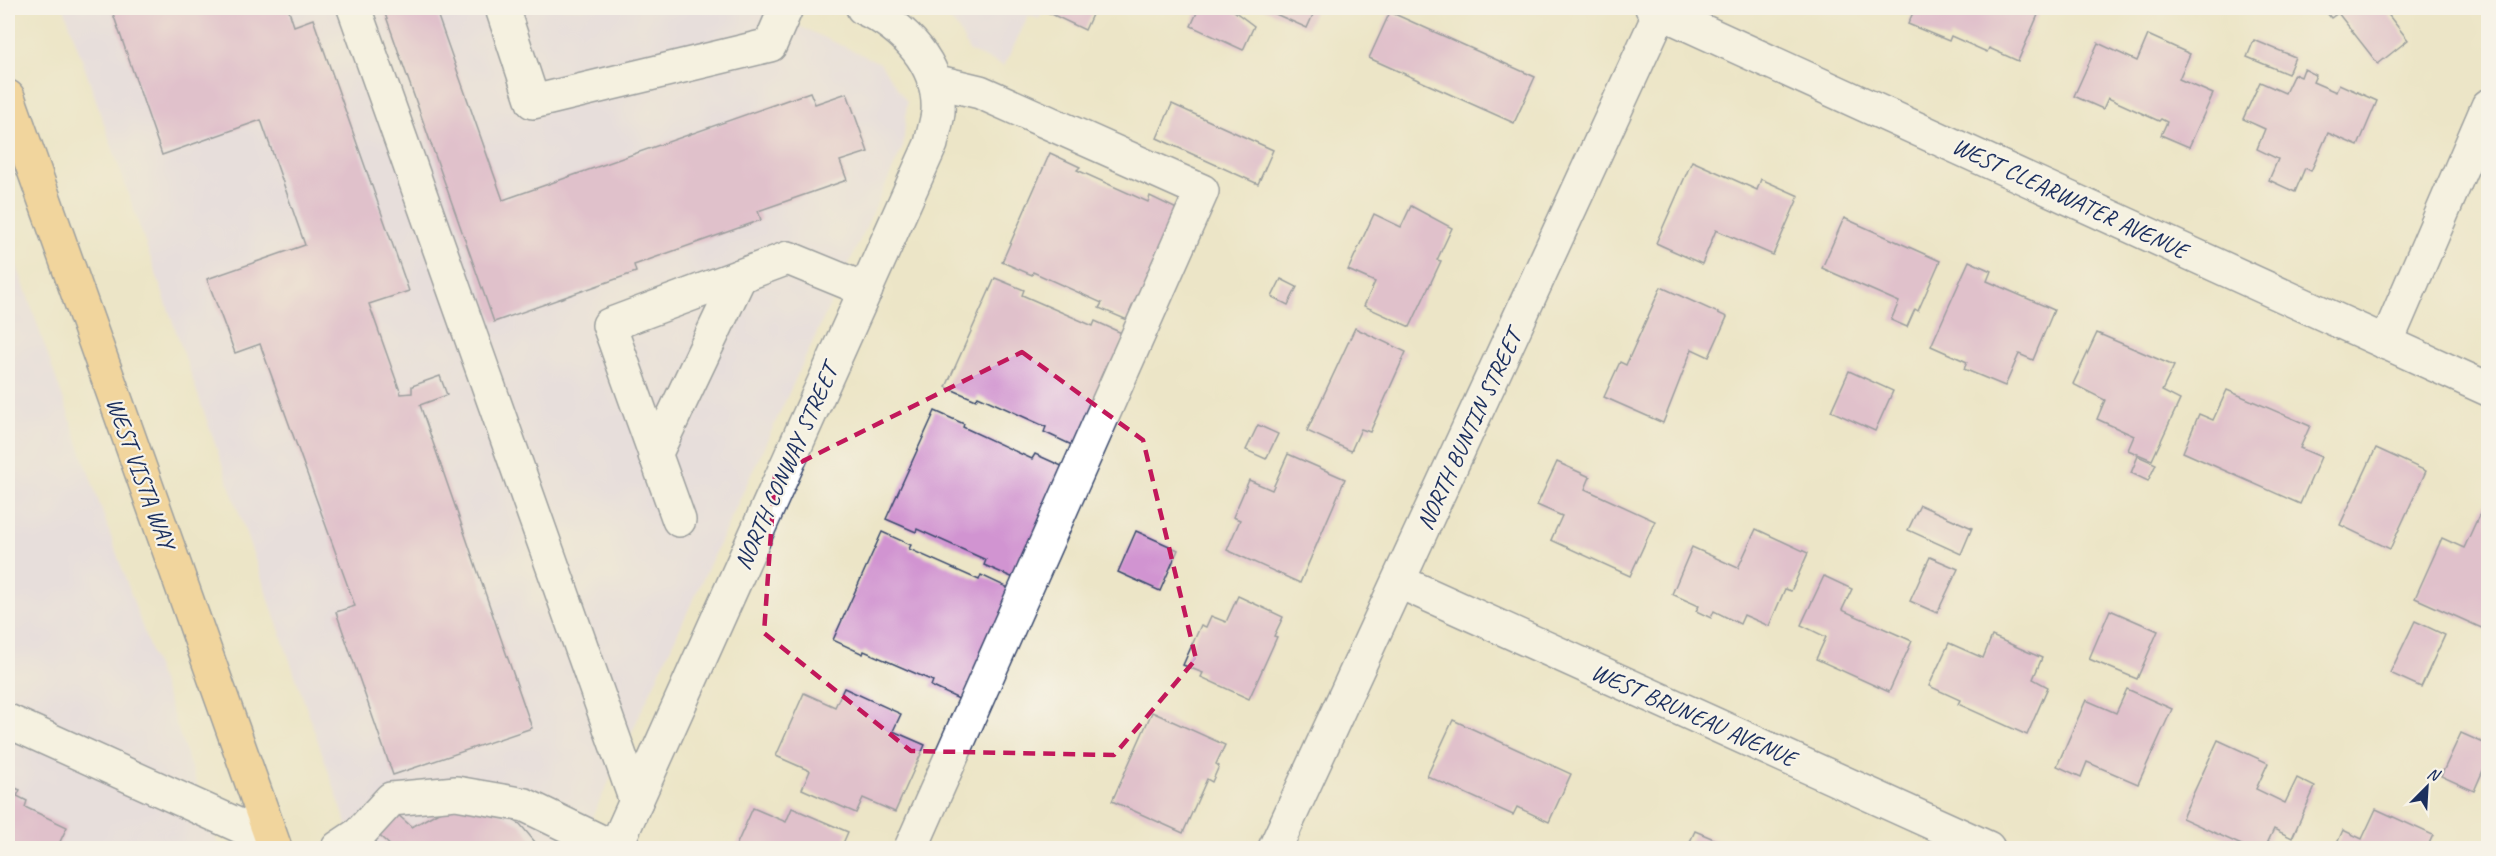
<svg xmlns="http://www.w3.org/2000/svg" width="2496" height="856" font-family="Caveat,sans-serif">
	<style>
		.built { fill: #e0d4f4 }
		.building { fill: #d194d1 }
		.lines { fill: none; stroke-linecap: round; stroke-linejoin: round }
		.minor-casing { stroke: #3a4a6e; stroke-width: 36 }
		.major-casing { stroke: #3a4a6e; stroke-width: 36 }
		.minor { stroke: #fff; stroke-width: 33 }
		.major { stroke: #f7c06b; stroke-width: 33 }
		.marked { fill: none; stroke: #c2185b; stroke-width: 4.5; stroke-dasharray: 12 8; stroke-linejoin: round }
		.labels { text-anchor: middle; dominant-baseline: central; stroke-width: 4.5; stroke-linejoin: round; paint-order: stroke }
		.street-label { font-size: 24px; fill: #1b2f5e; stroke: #f7f3e8 }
	</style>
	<rect width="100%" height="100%" fill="#f7f3e8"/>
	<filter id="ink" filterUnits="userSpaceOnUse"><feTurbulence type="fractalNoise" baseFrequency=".0167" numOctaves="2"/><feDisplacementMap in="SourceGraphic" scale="12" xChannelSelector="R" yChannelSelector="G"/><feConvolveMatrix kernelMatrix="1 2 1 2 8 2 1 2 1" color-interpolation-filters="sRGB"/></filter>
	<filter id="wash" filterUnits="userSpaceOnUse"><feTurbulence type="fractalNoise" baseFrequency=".008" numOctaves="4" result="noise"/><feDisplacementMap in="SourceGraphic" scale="24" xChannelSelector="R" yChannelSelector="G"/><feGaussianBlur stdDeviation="1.35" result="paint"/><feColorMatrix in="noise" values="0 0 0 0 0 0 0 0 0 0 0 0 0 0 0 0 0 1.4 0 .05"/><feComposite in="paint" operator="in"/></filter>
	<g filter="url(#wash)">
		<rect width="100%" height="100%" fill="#ece5c7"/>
		<g class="built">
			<path d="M64,8H759L880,63L907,102L903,147L578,848H355Z"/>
			<path d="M939,8H1044L1039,19L1029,15L1004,66L969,51L958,29Z"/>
			<path d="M8,240L219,848H8Z"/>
		</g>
		<g id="blocks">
			<g class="building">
				<path d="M111,8H288L294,26L313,19L409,291L369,304L401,394L412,393V386L440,376L447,395L420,405L532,728L393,775L336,612L355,606L260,344L235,353L207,279L305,245L261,120L162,155Z"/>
				<path d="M383,8H435L503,200L810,92L815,104L847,93L868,152L840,161L847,180L758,211L761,220L634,265L636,272L494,322Z"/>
				<path d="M1049,8H1095L1085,30L1047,12Z"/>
				<path d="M1199,8H1230L1254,26L1243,50L1191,26Z"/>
				<path d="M1262,8H1316L1307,28Z"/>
				<path d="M1915,8H2041L2018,61L1989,48L1987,52L1951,36L1949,41L1908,24Z"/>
				<path d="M2323,8H2383L2408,40L2378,64L2338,13L2331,18Z"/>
				<path d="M1390,12L1535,77L1514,123L1369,58Z"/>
				<path d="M2148,35L2190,54L2179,79L2213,94L2189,147L2161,135L2167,122L2161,119L2159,121L2108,98L2103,109L2074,96L2098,43L2137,61Z"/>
				<path d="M2254,40L2295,57L2288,74L2247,57Z"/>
				<path d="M2304,69L2316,75L2313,82L2336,92L2339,84L2377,101L2358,146L2328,133L2311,171L2305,168L2295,192L2269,180L2278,159L2257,149L2265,129L2243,119L2260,82L2285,93L2294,74L2301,77Z"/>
				<path d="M1172,104L1273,150L1258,184L1157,138Z"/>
				<path d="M1050,153L1080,167L1077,170L1148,202L1150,196L1181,211L1132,322L1099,308L1102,303L1033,272L1032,275L1002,262Z"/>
				<path d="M1692,161L1757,190L1761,179L1799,196L1773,255L1716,230L1702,264L1656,243Z"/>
				<path d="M1411,206L1452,228L1437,260L1441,261L1410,327L1364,306L1375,282L1348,270L1374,214L1401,227Z"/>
				<path d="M1844,218L1940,261L1918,311L1915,309L1907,327L1891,320L1899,302L1822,268Z"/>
				<path d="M1969,261L1991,271L1987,281L2054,310L2033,360L2019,354L2005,386L1964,369L1967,362L1931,346Z"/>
				<path d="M995,278L1024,290L1022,295L1093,326L1095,321L1126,335L1076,447L1044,432L1046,427L978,396L976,400L946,387Z"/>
				<path d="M1281,279L1297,287L1288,305L1272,297Z"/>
				<path d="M1661,287L1727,317L1709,357L1692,349L1663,423L1604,397L1620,362L1626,365Z"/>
				<path d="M1355,328L1406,352L1370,432L1361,429L1351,451L1307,431Z"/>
				<path d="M2097,333L2174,366L2162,391L2180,400L2152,460L2128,450L2134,436L2097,419L2105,400L2073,384Z"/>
				<path d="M1849,371L1893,391L1875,431L1831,411Z"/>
				<path d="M2227,390L2310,426L2300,448L2321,457L2300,504L2183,452L2199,414L2213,420Z"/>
				<path d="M935,411L964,424L963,427L1032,459L1035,454L1066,468L1016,579L984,565L986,560L917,529L916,532L886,519Z"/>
				<path d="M1258,425L1278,434L1266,459L1246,450Z"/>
				<path d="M2376,448L2426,471L2390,549L2340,525Z"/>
				<path d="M1288,454L1345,479L1300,583L1227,550L1240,520L1233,517L1249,480L1272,490Z"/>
				<path d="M2138,456L2156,464L2148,481L2131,473Z"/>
				<path d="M1557,462L1590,477L1585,489L1655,521L1630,576L1551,540L1562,516L1537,505Z"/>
				<path d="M2486,500L2488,501V625L2486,630L2415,598L2442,538L2464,548Z"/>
				<path d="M1920,505L1972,528L1961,554L1908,530Z"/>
				<path d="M1756,529L1808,553L1791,591L1785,589L1769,626L1744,615L1740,624L1714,611L1711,618L1696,611L1699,606L1672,594L1692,547L1738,568Z"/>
				<path d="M1136,531L1178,550L1160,591L1118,572Z"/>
				<path d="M882,532L911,545L909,549L979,580L981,575L1013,590L963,701L931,686L933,681L864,651L863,654L833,640Z"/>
				<path d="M1930,557L1958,569L1937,613L1910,601Z"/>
				<path d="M1824,576L1852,589L1842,610L1912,641L1889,692L1816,659L1826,637L1801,625Z"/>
				<path d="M1238,596L1283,617L1274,636L1277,637L1249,699L1201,677L1203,673L1183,665L1201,625L1206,627L1211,616L1226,622Z"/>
				<path d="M2110,610L2158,631L2137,679L2089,659Z"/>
				<path d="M2415,621L2445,635L2421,687L2390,673Z"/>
				<path d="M1992,636L2042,658L2033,679L2048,687L2027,735L1958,704L1960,700L1929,686L1949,643L1983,658Z"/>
				<path d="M844,688L901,714L893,731L925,745L895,812L863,798L856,813L802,789L810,771L776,756L804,693L835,707Z"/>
				<path d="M2127,689L2172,709L2138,784L2087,762L2081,777L2057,766L2086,700L2116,713Z"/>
				<path d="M1152,712L1225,745L1216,764L1219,766L1212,782L1207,779L1183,833L1112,801Z"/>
				<path d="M1453,720L1571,774L1549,822L1517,807L1513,815L1427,776Z"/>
				<path d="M2461,733L2488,745V759L2474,791L2441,776Z"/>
				<path d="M2218,740L2268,763L2256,789L2285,803L2297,778L2315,787L2292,838L2274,829L2265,848H2248L2182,818Z"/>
				<path d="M8,785L20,790L17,796L27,801L25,807L67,827L57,848H8Z"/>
				<path d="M471,806L497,811L520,824L540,848H393L371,828L389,807L412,827L444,809Z"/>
				<path d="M753,808L786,822L792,808L848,832L841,848H735Z"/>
				<path d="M2376,809L2433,835L2427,848H2335L2343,830L2362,839Z"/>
				<path d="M1695,831L1735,848H1687Z"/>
			</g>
		</g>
	</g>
	<g filter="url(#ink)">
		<use href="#blocks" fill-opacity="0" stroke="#3a4a6e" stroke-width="1.5"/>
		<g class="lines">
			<g class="minor-casing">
				<g id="minor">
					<path d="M354,8L636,801"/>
					<path d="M502,8L533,102L770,45L786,8"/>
					<path d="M1652,8L2488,389"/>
					<path d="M2386,343L2488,106"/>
					<path d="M655,455L740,276"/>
					<path d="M679,520L609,325L788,258L866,290"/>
					<path d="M1400,582L1988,848"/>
					<path d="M8,721L271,840"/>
					<path d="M338,848L359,834L391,799L456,793L525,805L614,848"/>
					<path d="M615,848L931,144C933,134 937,122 938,112C941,64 903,26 863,8"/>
					<path d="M911,848L1202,191L980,92L934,81"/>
					<path d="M1275,848L1661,11"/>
				</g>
			</g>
			<g class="major-casing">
				<path id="major" d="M8,97L275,848"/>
			</g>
			<use href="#minor" class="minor"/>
			<use href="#major" class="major"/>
		</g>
	</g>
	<path d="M0 0H2496V856H0ZM1022,352L1143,440L1196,659L1114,755L911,751L764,633L775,475Z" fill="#ece5c7" fill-opacity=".55" fill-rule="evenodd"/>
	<path class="marked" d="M1022,352L1143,440L1196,659L1114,755L911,751L764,633L775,475Z"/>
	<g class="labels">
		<g class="street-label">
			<text transform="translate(2070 198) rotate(25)">WEST CLEARWATER AVENUE</text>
			<text transform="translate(1469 430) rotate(-65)">NORTH BUNTIN STREET</text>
			<text transform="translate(786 467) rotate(-66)">NORTH CONWAY STREET</text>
			<text transform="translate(141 473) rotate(70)">WEST VISTA WAY</text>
			<text transform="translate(1694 715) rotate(24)">WEST BRUNEAU AVENUE</text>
		</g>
	</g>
	<rect width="2496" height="856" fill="none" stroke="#f7f3e8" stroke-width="30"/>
	<g transform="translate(2427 787) rotate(24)" stroke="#f7f3e8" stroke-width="4.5" paint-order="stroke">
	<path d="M0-4.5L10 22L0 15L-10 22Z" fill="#1b2f5e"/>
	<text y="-9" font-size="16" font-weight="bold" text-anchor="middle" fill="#1b2f5e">N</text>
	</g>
</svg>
